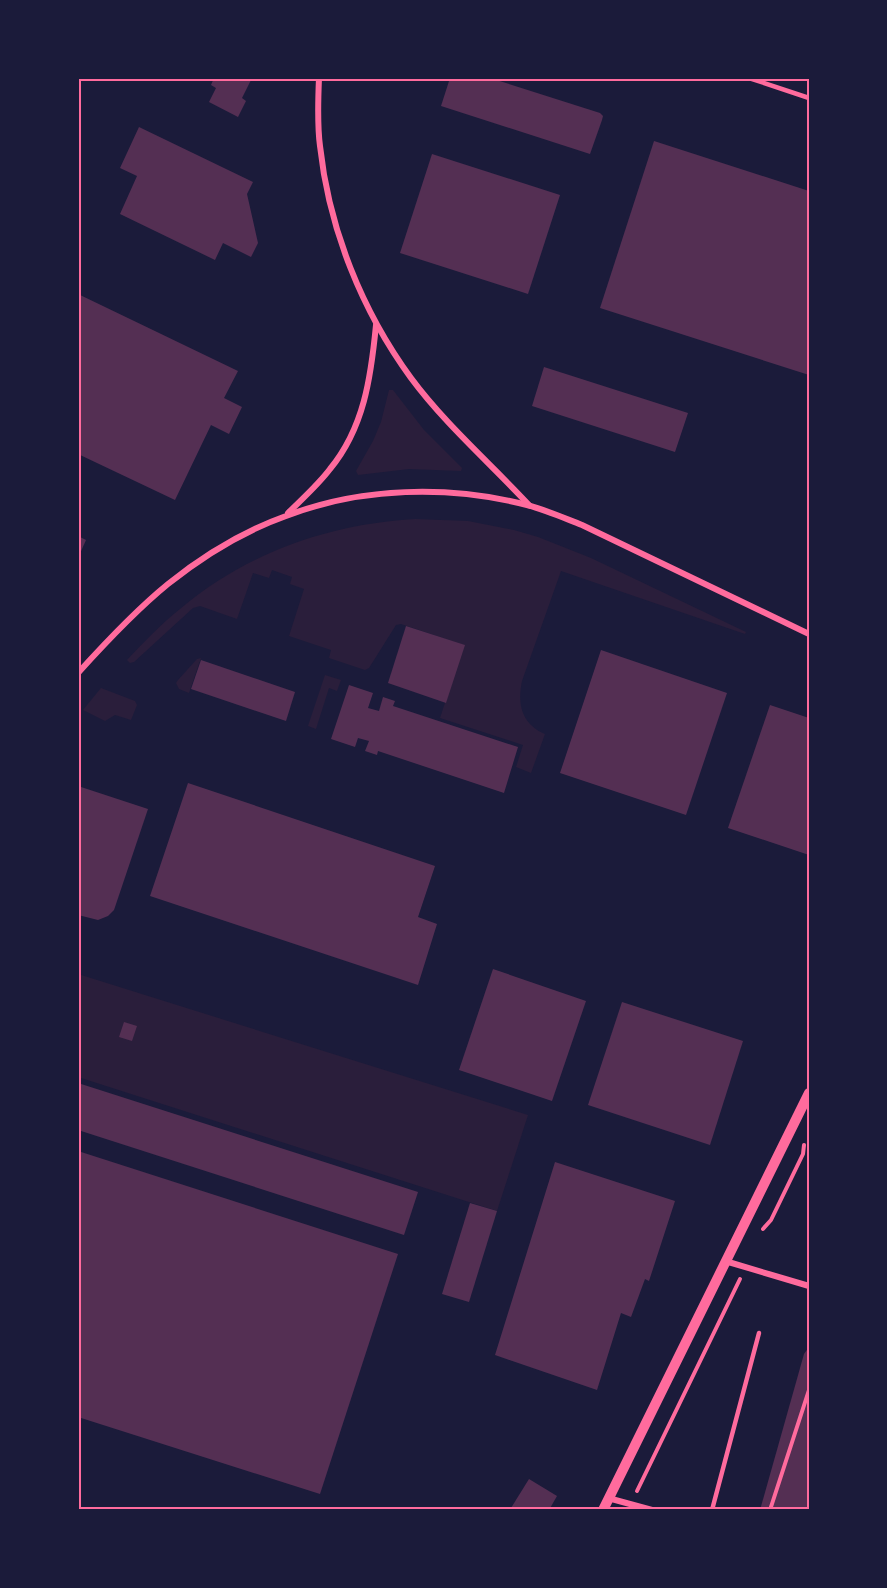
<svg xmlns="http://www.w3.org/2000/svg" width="887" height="1588" font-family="'Roboto Serif',serif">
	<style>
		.green { fill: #2a1e3b }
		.building { fill: #542f53 }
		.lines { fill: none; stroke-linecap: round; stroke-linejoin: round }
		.path { stroke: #ff6b9d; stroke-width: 4 }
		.service { stroke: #ff6b9d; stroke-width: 4.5 }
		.minor { stroke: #ff6b9d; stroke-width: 6 }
		.tertiary { stroke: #ff6b9d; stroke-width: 10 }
		.neatline { fill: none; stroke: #ff6b9d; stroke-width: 2 }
	</style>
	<rect width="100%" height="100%" fill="#1b1b3a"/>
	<g class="green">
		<path d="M389,390H393L424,430L462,468L461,471L409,469L358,475L356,471L373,441L381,422Z"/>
		<path d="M415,519L468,521L514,530L538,537L591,558L746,632L745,634L561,571L522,681C517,705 522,724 545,734L531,773L516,767L523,745L440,718L464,645L401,624L396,625L369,668L365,670L329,658L331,650L289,636L304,589L290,584L292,577L272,570L269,578L253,573L237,619L200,606L193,608L134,662L130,663L127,660C144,642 161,624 180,609C246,553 329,524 415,519Z"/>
		<path d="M201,658L189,693L179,689L176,683L178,680L197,659Z"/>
		<path d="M325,675L341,680L337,691L329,688L316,729L308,726Z"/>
		<path d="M101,688L135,701L137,705L131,720L115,715L105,721L83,710Z"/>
		<path d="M78,974L528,1115L497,1211L78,1077Z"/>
	</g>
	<g class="building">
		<path d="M214,78H252L242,98L246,101L238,117L209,102L216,88L211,85Z"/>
		<path d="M450,78H490L600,113L603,116L602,120L590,154L441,106Z"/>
		<path d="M139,127L253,182L247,194L258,243L251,257L223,243L215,260L120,214L137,176L120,168Z"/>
		<path d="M654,141L809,191V375L600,308Z"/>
		<path d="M432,154L560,195L528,294L400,253Z"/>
		<path d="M78,294L238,371L224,398L242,407L229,434L211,425L175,500L78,454Z"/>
		<path d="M544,367L688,413L675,452L532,406Z"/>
		<path d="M78,536L86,540L78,558Z"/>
		<path d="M406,626L465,645L446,703L388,683Z"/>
		<path d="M601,650L727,693L686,815L560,773Z"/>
		<path d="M201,660L295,692L286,721L191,689Z"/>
		<path d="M349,685L373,693L368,708L379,711L383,697L395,701L393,706L518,747L504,793L378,751L377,755L365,751L369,741L358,738L355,747L331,739Z"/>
		<path d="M770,705L809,718V855L728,828Z"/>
		<path d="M188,783L435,866L418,917L437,924L418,985L150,896Z"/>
		<path d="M78,786L148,809L114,910L108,916L98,920L78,915Z"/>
		<path d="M493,969L586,1001L552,1101L459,1070Z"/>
		<path d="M622,1002L743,1041L710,1145L588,1105Z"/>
		<path d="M124,1022L137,1026L132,1041L119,1037Z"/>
		<path d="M78,1083L418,1192L404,1235L78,1130Z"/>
		<path d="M78,1151L398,1254L320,1494L78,1417Z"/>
		<path d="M555,1162L675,1201L649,1281L645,1279L631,1317L621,1313L597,1390L495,1355Z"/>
		<path d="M470,1203L497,1211L469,1302L442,1294Z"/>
		<path d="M809,1347V1510H760L804,1354Z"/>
		<path d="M529,1479L557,1496L549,1510H513L511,1508Z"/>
	</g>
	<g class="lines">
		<g class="path">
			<path d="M763,1229L771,1220L803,1154L804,1145"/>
			<path d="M637,1491L740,1279"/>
			<path d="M770,1510L809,1390"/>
		</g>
		<g class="service">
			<path d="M749,78L809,98"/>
			<path d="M712,1510L759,1333"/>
		</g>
		<g class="minor">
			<path d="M319,78C318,101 317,124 320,146C329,229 362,311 411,378C445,424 490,463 529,505"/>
			<path d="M288,513C302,499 318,485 330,469C364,428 371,377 376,325"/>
			<path d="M78,673C106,642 136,610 168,584C203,556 244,531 286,516C361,487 449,485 527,505C546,510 564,518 582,525L809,634"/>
			<path d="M725,1261L809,1286"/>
			<path d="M608,1498L652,1510"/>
		</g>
		<path class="tertiary" d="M603,1510L809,1093"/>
	</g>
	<rect width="887" height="1588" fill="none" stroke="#1b1b3a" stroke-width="159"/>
	<rect x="80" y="80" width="728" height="1428" class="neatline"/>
</svg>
